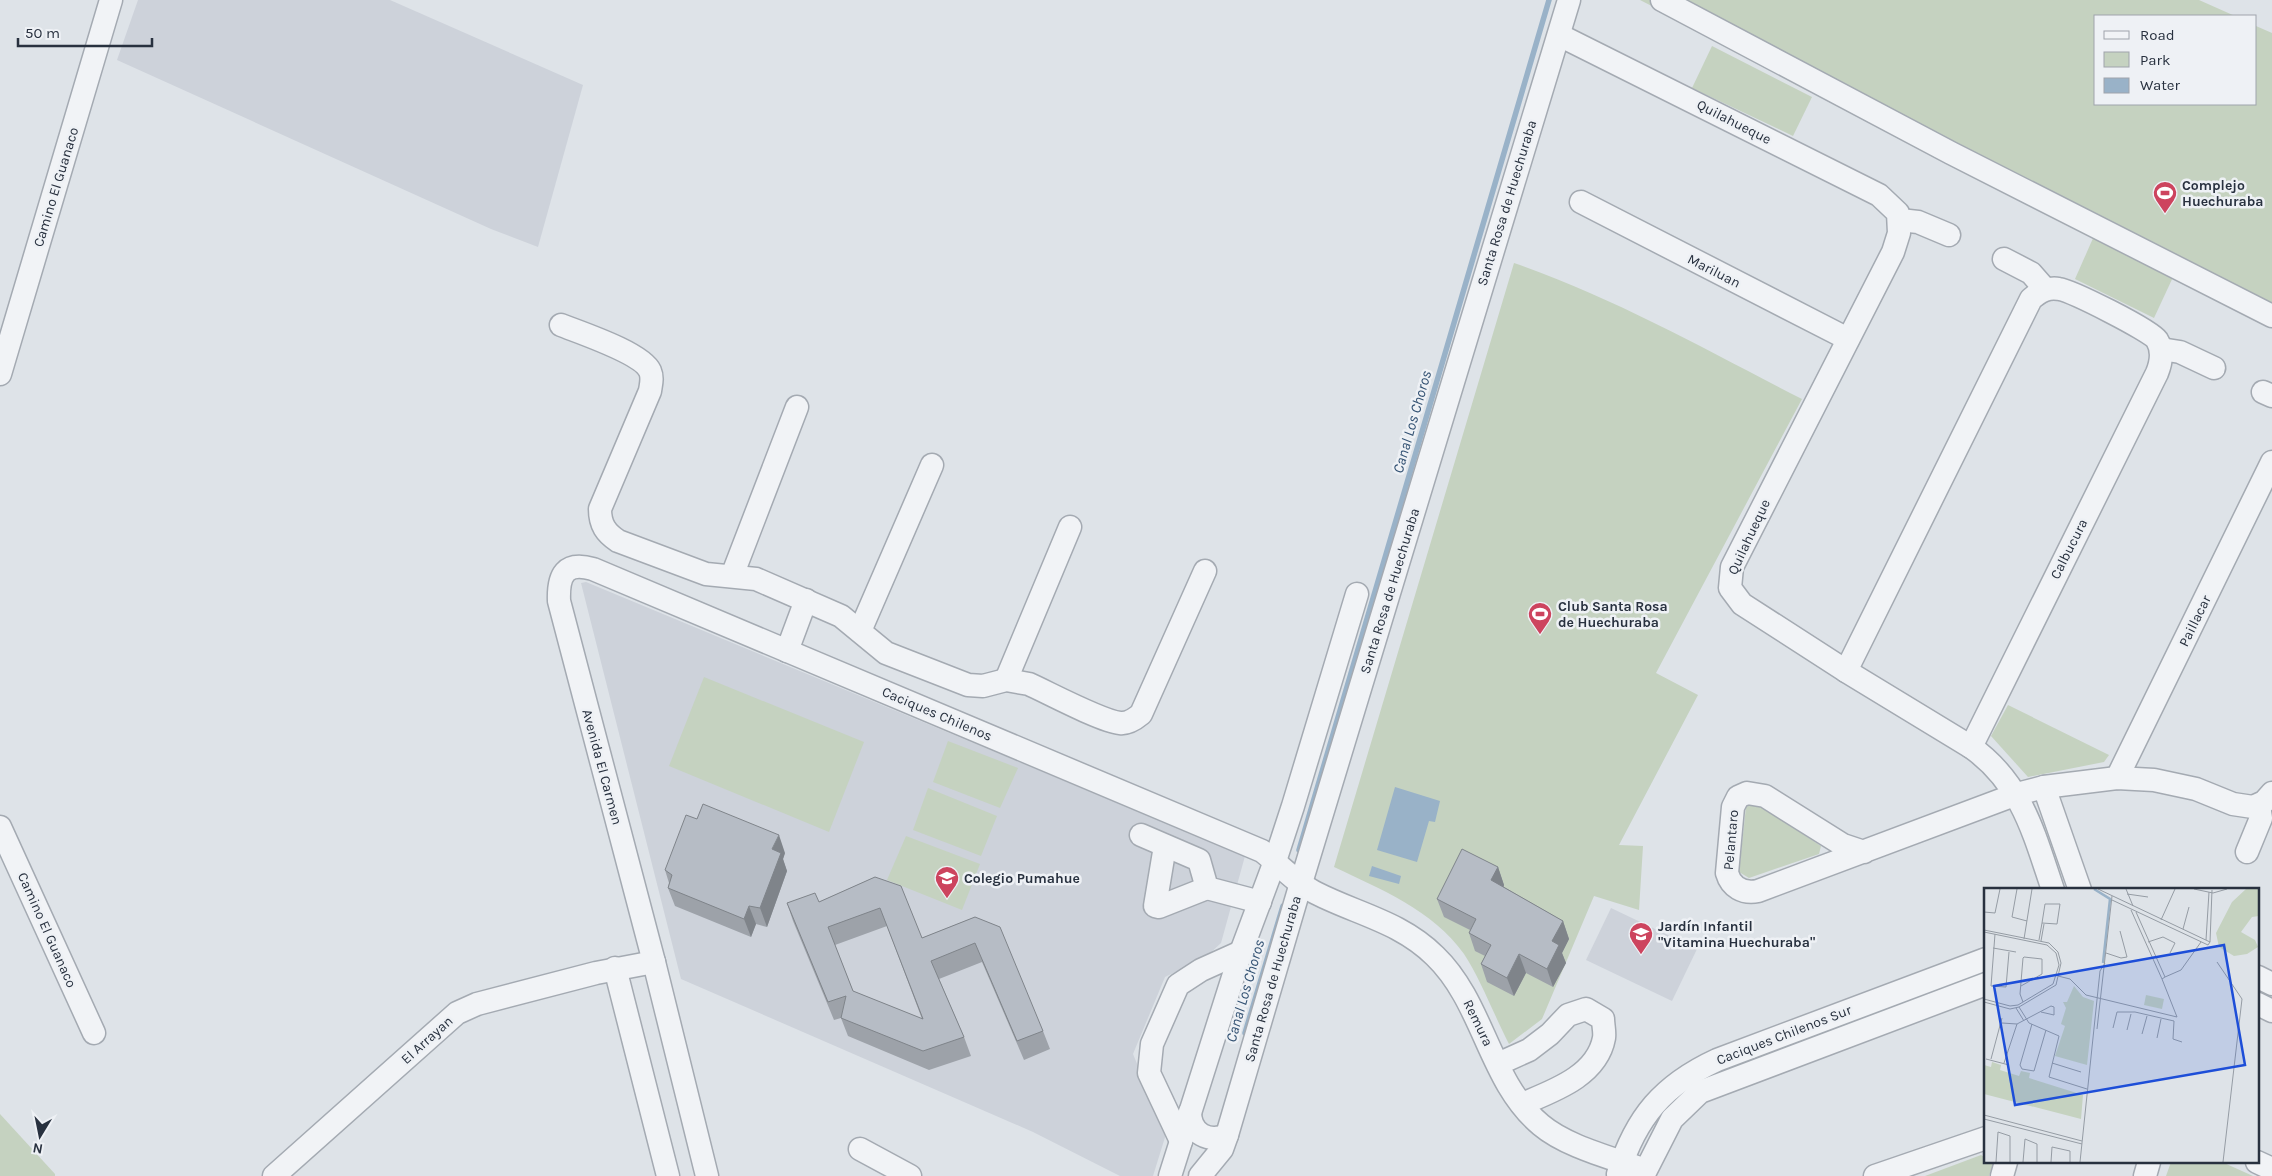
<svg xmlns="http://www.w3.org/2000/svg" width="2272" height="1176" font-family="Karla,sans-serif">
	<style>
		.built { fill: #cdd2da }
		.green { fill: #c5d2c0 }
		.water { fill: #99b2c8 }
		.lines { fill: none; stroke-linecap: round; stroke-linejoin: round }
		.stream { stroke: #99b2c8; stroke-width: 5.5 }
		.minor-casing { stroke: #a4aab2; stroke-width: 25 }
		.minor { stroke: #f1f3f6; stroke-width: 22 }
		.wall { fill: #9da2a9; fill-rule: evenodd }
		.shaded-wall { fill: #7f848a }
		.building { fill: #b6bcc5; stroke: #7f848a; fill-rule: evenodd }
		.labels { text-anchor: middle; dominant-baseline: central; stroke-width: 5; stroke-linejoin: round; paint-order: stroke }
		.street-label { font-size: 14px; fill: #28313f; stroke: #eef1f5 }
		.poi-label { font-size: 14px; font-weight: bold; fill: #28313f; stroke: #eef1f5; text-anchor: start }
		.water-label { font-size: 15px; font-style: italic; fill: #325172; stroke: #eef1f5 }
		.inset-river { fill: none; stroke: #99b2c8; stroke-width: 2.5 }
		.inset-road { fill: none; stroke: #959ca4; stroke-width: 1 }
		.view { fill: #1d4ed8; fill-opacity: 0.15; stroke: #1d4ed8; stroke-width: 2.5 }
		.inset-edge { fill: none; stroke: #28313f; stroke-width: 2.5 }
	</style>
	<rect width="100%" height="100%" fill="#dee3e8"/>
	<g class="built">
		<path d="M138,0H390L583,85L538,247L491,229L117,60Z"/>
		<path d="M586,582L1245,856L1221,943L1206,957L1165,977L1133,1054L1166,1134L1153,1176H1120L1033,1132L681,979L581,583Z"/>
		<path d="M1611,908L1697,949L1672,1001L1586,960Z"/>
	</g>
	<g class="green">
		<path d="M1640,0H2199L2235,16H2096V104H2256V26L2272,33V324Z"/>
		<path d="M1712,46L1812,97L1793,136L1692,88Z"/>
		<path d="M2094,236L2174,275L2154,318L2075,279Z"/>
		<path d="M1514,263C1615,298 1708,351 1802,399L1656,673L1698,695L1619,845L1643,846L1639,910L1594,896L1542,1019L1509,1044C1495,1017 1480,978 1464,954C1433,910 1380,889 1334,867Z"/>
		<path d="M704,677L864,742L829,832L669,766Z"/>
		<path d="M2008,705L2109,755L2104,762L2028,777L1991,736Z"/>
		<path d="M948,741L1018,768L1000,808L933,782Z"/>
		<path d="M928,788L997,816L981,856L913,830Z"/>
		<path d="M1756,803L1821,846L1819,854L1749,878L1739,872L1746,807Z"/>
		<path d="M906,836L980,864L962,910L887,880Z"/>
		<path d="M0,1114L55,1174V1176H0Z"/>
		<path d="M1981,1155L1986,1158V1162L1993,1164L1989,1176H1925Z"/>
		<path d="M2171,1162H2222L2253,1176H2166Z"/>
	</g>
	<g class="water">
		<path d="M1395,787L1440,801L1435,822L1429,821L1417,862L1377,850Z"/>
		<path d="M1372,866L1401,876L1399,884L1369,876Z"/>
	</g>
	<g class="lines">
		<g class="stream">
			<path d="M1299,850L1549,0"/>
			<path d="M1245,1033L1283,906"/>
		</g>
		<g class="minor-casing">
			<g id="minor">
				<path d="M1662,0L1951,153L2272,316"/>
				<path d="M1559,35L1879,195L1898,213L1899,233L1893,252L1732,567L1730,588L1742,604L1846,671L1971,747C2022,783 2034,834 2053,890"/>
				<path d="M1581,202L1848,339"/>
				<path d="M1900,220L1918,222L1949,235"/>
				<path d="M2004,259L2031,273L2045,289"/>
				<path d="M561,325C581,333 642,353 650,371C653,378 651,384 650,391L600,509C600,525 606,533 618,541L706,574L756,579L841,616L886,653L968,685L983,686L1006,680L1029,684C1049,693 1101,721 1120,723C1128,724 1135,719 1141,714L1205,571"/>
				<path d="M2161,349L2180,352L2214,368"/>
				<path d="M0,374L111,0"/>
				<path d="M2263,392L2272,396"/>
				<path d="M732,576L797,407"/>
				<path d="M860,631L932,465"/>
				<path d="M787,651L806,600"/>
				<path d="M1846,671L2031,299C2040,291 2048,287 2059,289C2072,291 2150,330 2157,340C2163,350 2161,363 2157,373L1971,747"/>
				<path d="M1006,680L1070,527"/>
				<path d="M2117,778L2272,462"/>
				<path d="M2044,787L2080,890"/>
				<path d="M0,827L94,1033"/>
				<path d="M1141,835L1199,860L1207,888L1260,902"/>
				<path d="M1165,846L1155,906L1159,907L1207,888"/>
				<path d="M1864,852L1843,845L1765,796L1747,793L1738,797L1733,807L1727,873C1731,887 1743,894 1758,891L2017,794L2044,787L2117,778L2154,780L2196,789L2233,804L2253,807L2264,802L2272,793"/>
				<path d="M2247,852L2261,818L2259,806"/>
				<path d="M654,962L559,601C558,575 565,561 593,569L1262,851C1280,865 1296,883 1316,893C1357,914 1401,922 1435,956C1484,1003 1489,1082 1541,1125C1567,1147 1613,1158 1645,1170"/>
				<path d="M615,968L668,1176"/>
				<path d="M2258,977L2272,984"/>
				<path d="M2258,1004L2272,1011"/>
				<path d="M1498,1064L1529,1050L1550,1034L1568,1015L1586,1009L1603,1019C1603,1025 1605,1032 1604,1038C1597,1076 1553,1091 1522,1104"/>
				<path d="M1190,1112C1190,1134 1209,1143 1227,1135"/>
				<path d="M1181,1141L1149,1073L1152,1044L1178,985L1201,970L1241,952"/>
				<path d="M860,1149L910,1176"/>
				<path d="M2257,1162L2272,1169"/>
				<path d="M1618,1174C1636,1117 1663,1085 1717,1060L1986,959"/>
				<path d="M274,1176L457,1013L477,1004L596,973L654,962L707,1176"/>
				<path d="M1170,1176L1241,952L1275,861L1293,806L1357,594"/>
				<path d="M1200,1176L1222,1149L1227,1135L1301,883L1569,0"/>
				<path d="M1643,1176L1672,1119L1700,1092L1986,984"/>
				<path d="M1875,1176L1986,1138"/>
				<path d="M2002,1176L2006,1162"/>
				<path d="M2145,1176L2149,1162"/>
			</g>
		</g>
		<use href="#minor" class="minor"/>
	</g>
	<g class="wall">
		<path d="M785,853L783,859L787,871L767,927L756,924L751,937L675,906L668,888L669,883L665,870Z"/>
		<path d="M1498,867L1504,885V887L1563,921L1569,939L1562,953L1566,963L1553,987L1526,973L1514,996L1487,982L1481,964L1485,956L1475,951L1469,933L1470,930L1444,917L1437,899Z"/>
		<path d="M875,877L922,938L975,917L1043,1031L1050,1049L1024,1060L982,962L939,979L964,1037L971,1056L929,1070L848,1036L841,1018L834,1020L793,921L787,903L819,902ZM887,926L922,1019L853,991L835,945Z"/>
	</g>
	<g class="shaded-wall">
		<path d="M779,835L785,853L783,859L787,871L767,927L760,908L772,849Z"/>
		<path d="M1498,867L1504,885L1498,898L1491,880Z"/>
		<path d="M749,906L756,924L751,937L744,919Z"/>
		<path d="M1563,921L1569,939L1562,953L1566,963L1553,987L1547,969L1552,941Z"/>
		<path d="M1519,954L1526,973L1514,996L1507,978Z"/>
	</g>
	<g class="building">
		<path d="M703,804L779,835L772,849L781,853L760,908L749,906L744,919L668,888L672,875L665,870L686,815L697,819Z"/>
		<path d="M1462,849L1498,867L1491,880L1563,921L1552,941L1559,945L1547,969L1519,954L1507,978L1481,964L1491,945L1469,933L1476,919L1437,899Z"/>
		<path d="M875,877L901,886L922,938L975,917L1000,927L1043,1031L1017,1041L975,943L931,961L964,1037L923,1051L841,1018L846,996L828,1002L787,903L815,893L819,902ZM880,908L923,1019L853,991L828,927Z"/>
	</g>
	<defs>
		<g id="stadium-pin" transform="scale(1.25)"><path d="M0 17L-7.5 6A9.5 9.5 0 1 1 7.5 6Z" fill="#cd445e" stroke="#eef1f5"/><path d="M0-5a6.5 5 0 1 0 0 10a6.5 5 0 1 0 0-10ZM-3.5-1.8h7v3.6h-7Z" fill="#fff"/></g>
		<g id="school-pin" transform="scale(1.25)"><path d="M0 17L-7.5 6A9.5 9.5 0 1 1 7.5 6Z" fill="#cd445e" stroke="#eef1f5"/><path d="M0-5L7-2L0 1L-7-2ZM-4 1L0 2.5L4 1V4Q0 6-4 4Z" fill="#fff"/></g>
	</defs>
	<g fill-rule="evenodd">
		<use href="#stadium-pin" x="2165" y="193"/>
		<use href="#stadium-pin" x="1540" y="614"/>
		<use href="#school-pin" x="947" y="878"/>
		<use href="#school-pin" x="1641" y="934"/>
	</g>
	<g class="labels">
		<g class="street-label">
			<text transform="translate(1734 122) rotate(27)">Quilahueque</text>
			<text transform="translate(56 187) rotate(-73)">Camino El Guanaco</text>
			<text transform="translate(1507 203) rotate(-73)">Santa Rosa de Huechuraba</text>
			<text transform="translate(1714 271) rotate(27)">Mariluan</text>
			<text transform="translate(1749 537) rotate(-65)">Quilahueque</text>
			<text transform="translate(2069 549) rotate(-63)">Calbucura</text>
			<text transform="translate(1390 591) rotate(-73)">Santa Rosa de Huechuraba</text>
			<text transform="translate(2195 621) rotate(-64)">Paillacar</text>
			<text transform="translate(937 714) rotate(23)">Caciques Chilenos</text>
			<text transform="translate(602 767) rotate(75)">Avenida El Carmen</text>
			<text transform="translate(1731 840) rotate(-85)">Pelantaro</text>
			<text transform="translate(47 930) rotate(66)">Camino El Guanaco</text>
			<text transform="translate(1273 979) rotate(-74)">Santa Rosa de Huechuraba</text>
			<text transform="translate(1478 1023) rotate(64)">Remura</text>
			<text transform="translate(1784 1035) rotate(-21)">Caciques Chilenos Sur</text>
			<text transform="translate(427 1040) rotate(-42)">El Arrayan</text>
		</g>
		<g class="poi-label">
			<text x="2182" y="185">Complejo<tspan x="2182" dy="16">Huechuraba</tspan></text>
			<text x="1558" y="606">Club Santa Rosa<tspan x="1558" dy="16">de Huechuraba</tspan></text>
			<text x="964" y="878">Colegio Pumahue</text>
			<text x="1658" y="926">Jardín Infantil<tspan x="1658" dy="16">"Vitamina Huechuraba"</tspan></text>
		</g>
		<g class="water-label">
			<text transform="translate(1412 422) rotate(-74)">Canal Los Choros</text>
			<text transform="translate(1245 991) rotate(-74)">Canal Los Choros</text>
		</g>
	</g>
	<g transform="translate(1984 888)">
		<rect width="275" height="275" fill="#dee3e8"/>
		<path d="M262,1H275V28L268,29L257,44L271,52L274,59L263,66L250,68L235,59L232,45L248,14ZM90,98L99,109L110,113L103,177L71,168L81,138L77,136L82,120L79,114H83ZM162,107L180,111L178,121L160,117ZM8,174L17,177L16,182L35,188L37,183L46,185L45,190L99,207L97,231L0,206V177L7,179Z" fill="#c5d2c0"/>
		<path class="inset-river" d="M110,1L126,11L119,75"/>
		<path class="inset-road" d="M33,1L28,29L43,33M114,1L226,54M142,1L149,18M210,1L229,5L243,1M143,6L164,9M128,12L224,57L226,54M147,22L178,91L181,89M0,24L11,25L16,1M152,24L181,89M177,32L191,1M199,41L205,19M0,42L65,55L74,64L77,75L72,97L35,119L26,121L0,114M0,44L63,57L72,65L75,77L69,96L34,117L26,118L0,111M11,46L7,98L22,99L25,64M40,51L48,1M55,52L58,35L61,16H76L73,36L58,35M222,52L225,4M57,53L60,36M164,54L179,49L191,55L186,65M226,54L228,2M9,60L32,64M122,65L137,70L143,69L136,43M233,74L258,111L239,274M74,88L86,91L102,107L193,129L178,91M181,89L197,82L217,54M37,98L58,86V71L40,69L39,70L36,106L39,114M35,119L45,135L75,148L65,189L103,201M32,120L40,133M18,135L33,136L67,118L70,119V127L57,124M48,136L36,177L38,181L50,183L62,142M129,140L133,124H151L190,133L189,151L198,154M113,141L128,8M143,142L147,126M158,146L163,128M173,150L177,131M2,171L25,177M7,171L18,130M20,175L33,136M68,175L97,184M0,227L98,253M0,231L98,256M12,274L14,244L26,248V274M39,274L41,251L53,256V274M67,274L68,259L86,263V274M96,274L116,83L121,75"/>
		<path class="view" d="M240,57L261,177L31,217L10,98Z"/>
		<rect width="275" height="275" class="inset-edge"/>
	</g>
	<rect x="2094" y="15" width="162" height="90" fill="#eef1f5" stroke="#9fa4ac"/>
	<rect x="2104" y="31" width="25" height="8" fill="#f1f3f6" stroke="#9fa4ac"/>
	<text x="2140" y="40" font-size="15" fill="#28313f">Road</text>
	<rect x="2104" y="52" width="25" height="15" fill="#c5d2c0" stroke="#9fa4ac"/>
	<text x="2140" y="65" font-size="15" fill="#28313f">Park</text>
	<rect x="2104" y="78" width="25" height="15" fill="#99b2c8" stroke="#9fa4ac"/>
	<text x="2140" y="90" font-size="15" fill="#28313f">Water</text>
	<g transform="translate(40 1136) rotate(190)" stroke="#eef1f5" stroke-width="4" paint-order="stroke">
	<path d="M0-4L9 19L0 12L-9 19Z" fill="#28313f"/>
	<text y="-8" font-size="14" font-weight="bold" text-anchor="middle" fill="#28313f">N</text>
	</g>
	<path d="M18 38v8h134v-8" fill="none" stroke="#28313f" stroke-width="2.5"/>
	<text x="25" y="38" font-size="15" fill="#28313f" stroke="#eef1f5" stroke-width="4" paint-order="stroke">50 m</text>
</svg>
